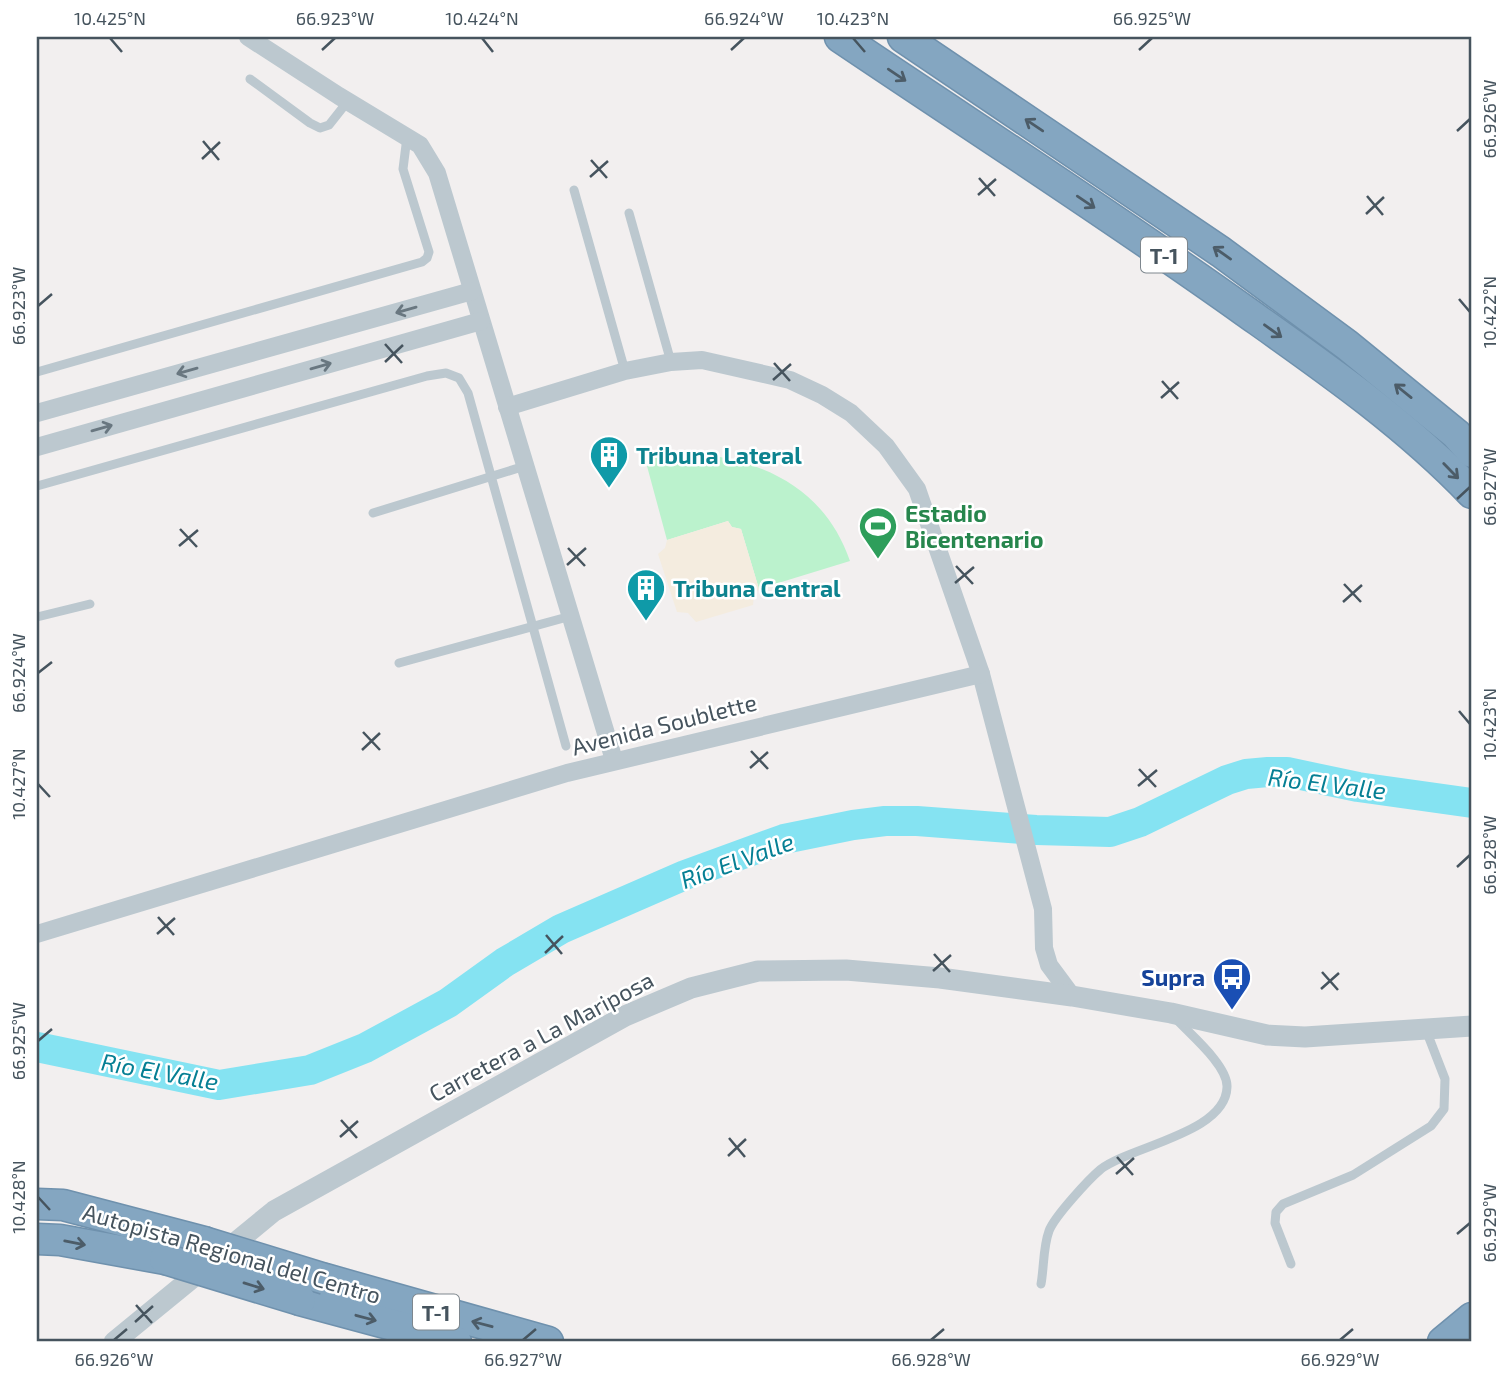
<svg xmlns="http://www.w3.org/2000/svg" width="1509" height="1379" font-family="'Exo 2',sans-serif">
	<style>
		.green { fill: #bbf2cd }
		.sand { fill: #f4ecdf }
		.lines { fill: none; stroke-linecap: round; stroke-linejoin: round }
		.river { stroke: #85e3f2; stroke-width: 30 }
		.motorway-casing { stroke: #6f91ad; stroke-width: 33 }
		.service { stroke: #bcc8cf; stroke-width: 9 }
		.minor { stroke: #bcc8cf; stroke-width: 18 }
		.tertiary { stroke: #bcc8cf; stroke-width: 21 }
		.motorway { stroke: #84a6c1; stroke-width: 30 }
		.motorway-bridge-casing { stroke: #6f91ad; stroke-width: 33; stroke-linecap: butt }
		.motorway-bridge { stroke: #84a6c1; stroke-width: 30 }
		.oneway { stroke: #4c5c68 }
		.oneway2 { stroke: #697780 }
		.ticks { fill: none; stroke: #46545e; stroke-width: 2.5 }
		.labels { text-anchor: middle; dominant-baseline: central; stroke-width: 5; stroke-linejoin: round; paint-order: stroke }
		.shield { fill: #fff; stroke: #7e878e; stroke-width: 2 }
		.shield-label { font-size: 21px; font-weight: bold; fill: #46545e }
		.culture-label { font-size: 23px; font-weight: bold; fill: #0d838f; stroke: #fff; text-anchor: start }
		.leisure-label { font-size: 23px; font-weight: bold; fill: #27864d; stroke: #fff; text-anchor: start }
		.street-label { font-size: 23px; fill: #46545e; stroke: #fff }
		.transit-label { font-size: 23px; font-weight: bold; fill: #164399; stroke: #fff; text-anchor: end }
		.water-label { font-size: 24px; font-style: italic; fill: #057f94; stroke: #fff }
		.neatline { fill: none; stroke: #46545e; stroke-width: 2.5 }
		.ticks-label { font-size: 18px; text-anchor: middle; fill: #46545e }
	</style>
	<rect width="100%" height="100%" fill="#f2efef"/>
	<path class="green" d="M670,452C749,454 822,480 850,561L759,589L741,529L732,527L728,521L667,540L644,455Z"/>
	<path class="sand" d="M728,521L732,527L741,529L759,589L754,595L753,605L696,622L688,613L677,612L658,554L665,548L667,540Z"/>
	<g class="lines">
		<path class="river" d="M37,1047L219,1085L310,1070L365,1048L448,1003L505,962L561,929L685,875L784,839L853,825L885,821H917L1036,830L1110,832L1140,822L1227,780L1246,774L1268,772H1287L1358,787L1472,803"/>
		<g class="motorway-casing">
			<g id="motorway">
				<path d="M840,37C975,128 1112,216 1245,311C1324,367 1405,423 1472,493"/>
				<path d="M903,37L1221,252L1347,345L1456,434L1472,452"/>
				<path d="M37,1204L63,1205L204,1242"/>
				<path d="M37,1239L60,1240L165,1259"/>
				<path d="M325,1279L548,1342"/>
				<path d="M300,1300L456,1342"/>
				<path d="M1443,1342L1472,1318"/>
			</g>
		</g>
		<g class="service">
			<path d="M250,79L310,123L320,128L329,125L348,101"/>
			<path d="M574,190L625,371"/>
			<path d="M629,213L671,362"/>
			<path d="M37,372L422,262L427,258L429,252L403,169L407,137"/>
			<path d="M37,486L427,376L446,373L459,378L468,393L566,746"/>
			<path d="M373,513L525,466"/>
			<path d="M37,617L90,604"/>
			<path d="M399,663L571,616"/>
			<path d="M1291,1264L1275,1223L1276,1212L1283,1204L1353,1175L1431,1126L1444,1109L1445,1079L1426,1030"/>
			<path d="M1041,1284C1044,1268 1043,1247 1049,1231C1054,1217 1089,1179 1101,1169C1131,1146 1226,1133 1227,1087C1228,1066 1191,1035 1177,1020"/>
		</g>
		<g class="minor">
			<path d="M248,37L339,96L420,145L437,173L614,760"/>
			<path d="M507,407L625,371L671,362L702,360L790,380L822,395L851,413L886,446L917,489L981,674L1043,909L1044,948L1049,965L1072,996"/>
			<path d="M37,413L472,291"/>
			<path d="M37,447L481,321"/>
			<path d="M37,934L567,773L981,674"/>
		</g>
		<path class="tertiary" d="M114,1342L274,1211L625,1016L691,988L758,971L846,970L940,978L1072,996L1171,1013L1267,1035L1305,1037L1472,1026"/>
		<use href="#motorway" class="motorway"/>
		<g class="motorway-bridge-casing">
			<g id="motorway-bridge">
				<path d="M204,1242L325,1279"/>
				<path d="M165,1259L300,1300"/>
			</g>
		</g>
		<use href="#motorway-bridge" class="motorway-bridge"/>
	</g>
	<defs><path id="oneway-shaft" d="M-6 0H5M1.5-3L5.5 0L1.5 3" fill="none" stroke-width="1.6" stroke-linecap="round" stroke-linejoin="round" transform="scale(1.75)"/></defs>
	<g class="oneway">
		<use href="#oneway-shaft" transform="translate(897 75) rotate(34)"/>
		<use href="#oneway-shaft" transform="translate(1034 125) rotate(-146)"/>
		<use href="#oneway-shaft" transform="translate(1086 202) rotate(34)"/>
		<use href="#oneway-shaft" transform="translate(1222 253) rotate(-145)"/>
		<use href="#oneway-shaft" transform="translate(1273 331) rotate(36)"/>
		<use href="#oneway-shaft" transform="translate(1403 391) rotate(-141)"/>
		<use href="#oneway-shaft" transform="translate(1451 471) rotate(46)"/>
		<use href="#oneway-shaft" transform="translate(75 1243) rotate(11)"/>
		<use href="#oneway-shaft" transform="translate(254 1286) rotate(17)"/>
		<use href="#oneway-shaft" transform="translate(366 1318) rotate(15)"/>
		<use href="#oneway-shaft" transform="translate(482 1324) rotate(-165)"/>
	</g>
	<g class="oneway2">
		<use href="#oneway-shaft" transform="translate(406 310) rotate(164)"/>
		<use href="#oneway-shaft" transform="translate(321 366) rotate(-16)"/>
		<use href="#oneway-shaft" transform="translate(187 371) rotate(164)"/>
		<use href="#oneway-shaft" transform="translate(102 428) rotate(-16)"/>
	</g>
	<path class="ticks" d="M110,38L122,52M482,38L493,52M853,38L865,52M322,50L335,38M731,50L744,38M1139,50L1152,38M1457,131L1470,119M203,141L219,160M202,159L220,142M591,160L607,178M590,177L608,161M979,178L995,196M978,195L996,179M1367,196L1383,215M1366,214L1384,197M1459,299L1470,312M38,306L52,294M385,344L402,363M385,362L403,345M774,363L790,381M773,380L791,364M1162,381L1178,399M1161,398L1179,382M1457,499L1470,487M180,529L197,547M179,546L198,530M568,548L585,566M567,565L586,548M956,566L973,584M955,583L974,567M1344,584L1361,602M1343,602L1362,585M38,673L52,662M1459,711L1470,724M363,732L380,750M362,750L380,733M751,751L768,769M750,768L768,752M1139,769L1156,787M38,784L50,797M1138,786L1157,770M1457,867L1470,855M158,917L174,935M157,934L175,918M546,935L562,954M545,953L563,936M934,954L950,972M933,971L951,955M1322,972L1338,990M1321,989L1339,973M38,1041L52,1029M341,1120L357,1138M340,1137L358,1121M729,1138L745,1157M728,1156L746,1139M1117,1157L1133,1175M1116,1174L1134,1158M38,1197L50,1210M1457,1234L1470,1223M136,1305L152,1323M135,1322L153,1306M114,1340L127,1329M523,1340L536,1329M931,1340L944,1329M1340,1340L1353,1329"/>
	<defs>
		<g id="building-pin" transform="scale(2.0125)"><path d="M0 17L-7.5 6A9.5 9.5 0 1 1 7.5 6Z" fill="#0f9aa8" stroke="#fff"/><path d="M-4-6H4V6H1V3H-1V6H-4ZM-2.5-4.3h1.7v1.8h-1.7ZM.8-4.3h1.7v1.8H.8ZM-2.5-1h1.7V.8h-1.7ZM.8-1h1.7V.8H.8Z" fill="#fff"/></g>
		<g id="stadium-pin" transform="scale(2.0125)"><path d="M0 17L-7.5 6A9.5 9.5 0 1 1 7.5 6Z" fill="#2e9e5b" stroke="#fff"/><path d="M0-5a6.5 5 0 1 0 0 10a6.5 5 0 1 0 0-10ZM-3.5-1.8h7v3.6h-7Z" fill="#fff"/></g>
		<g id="bus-pin" transform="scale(2.0125)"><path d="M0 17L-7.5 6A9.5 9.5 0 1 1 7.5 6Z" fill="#1a4fb4" stroke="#fff"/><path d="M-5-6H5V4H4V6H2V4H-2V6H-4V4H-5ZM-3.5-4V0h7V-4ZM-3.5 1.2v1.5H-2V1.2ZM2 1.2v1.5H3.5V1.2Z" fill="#fff"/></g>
	</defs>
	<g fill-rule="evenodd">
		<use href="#building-pin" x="609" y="455"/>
		<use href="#stadium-pin" x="878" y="526"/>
		<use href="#building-pin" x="646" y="588"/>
		<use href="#bus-pin" x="1232" y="977"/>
	</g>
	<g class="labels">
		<g class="shield">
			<rect x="1141" y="237.5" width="46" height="35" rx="5"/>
			<rect x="413" y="1294.5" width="46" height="35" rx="5"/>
		</g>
		<g class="shield-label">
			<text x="1164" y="255">T-1</text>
			<text x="436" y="1312">T-1</text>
		</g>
		<g class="culture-label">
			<text x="636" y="455">Tribuna Lateral</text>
			<text x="673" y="588">Tribuna Central</text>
		</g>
		<g class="leisure-label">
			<text x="905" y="513">Estadio<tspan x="905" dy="26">Bicentenario</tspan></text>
		</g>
		<g class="street-label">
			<text transform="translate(664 724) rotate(-14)">Avenida Soublette</text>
			<text transform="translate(541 1036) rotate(-28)">Carretera a La Mariposa</text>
			<text transform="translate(232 1253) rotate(16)">Autopista Regional del Centro</text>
		</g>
		<g class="transit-label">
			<text x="1205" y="977">Supra</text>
		</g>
		<g class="water-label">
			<text transform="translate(1327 783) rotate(7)">Río El Valle</text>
			<text transform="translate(737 860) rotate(-20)">Río El Valle</text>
			<text transform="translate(160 1071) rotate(10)">Río El Valle</text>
		</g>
	</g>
	<rect width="1509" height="1379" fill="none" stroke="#ffffff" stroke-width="77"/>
	<rect x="38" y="38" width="1432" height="1302" class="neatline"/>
	<g class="ticks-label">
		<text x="110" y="25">10.425°N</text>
		<text x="335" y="25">66.923°W</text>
		<text x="482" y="25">10.424°N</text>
		<text x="744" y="25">66.924°W</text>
		<text x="853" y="25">10.423°N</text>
		<text x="1152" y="25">66.925°W</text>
		<text transform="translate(1490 119) rotate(-90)" y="6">66.926°W</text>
		<text transform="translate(19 306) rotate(-90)" y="6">66.923°W</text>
		<text transform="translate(1490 312) rotate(-90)" y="6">10.422°N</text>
		<text transform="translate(1490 487) rotate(-90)" y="6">66.927°W</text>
		<text transform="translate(19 673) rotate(-90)" y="6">66.924°W</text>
		<text transform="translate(1490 724) rotate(-90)" y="6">10.423°N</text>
		<text transform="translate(19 784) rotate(-90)" y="6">10.427°N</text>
		<text transform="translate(1490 855) rotate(-90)" y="6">66.928°W</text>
		<text transform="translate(19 1041) rotate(-90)" y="6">66.925°W</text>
		<text transform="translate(19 1197) rotate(-90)" y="6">10.428°N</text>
		<text transform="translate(1490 1223) rotate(-90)" y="6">66.929°W</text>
		<text x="114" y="1366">66.926°W</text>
		<text x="523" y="1366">66.927°W</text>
		<text x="931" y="1366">66.928°W</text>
		<text x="1340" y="1366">66.929°W</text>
	</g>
</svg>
